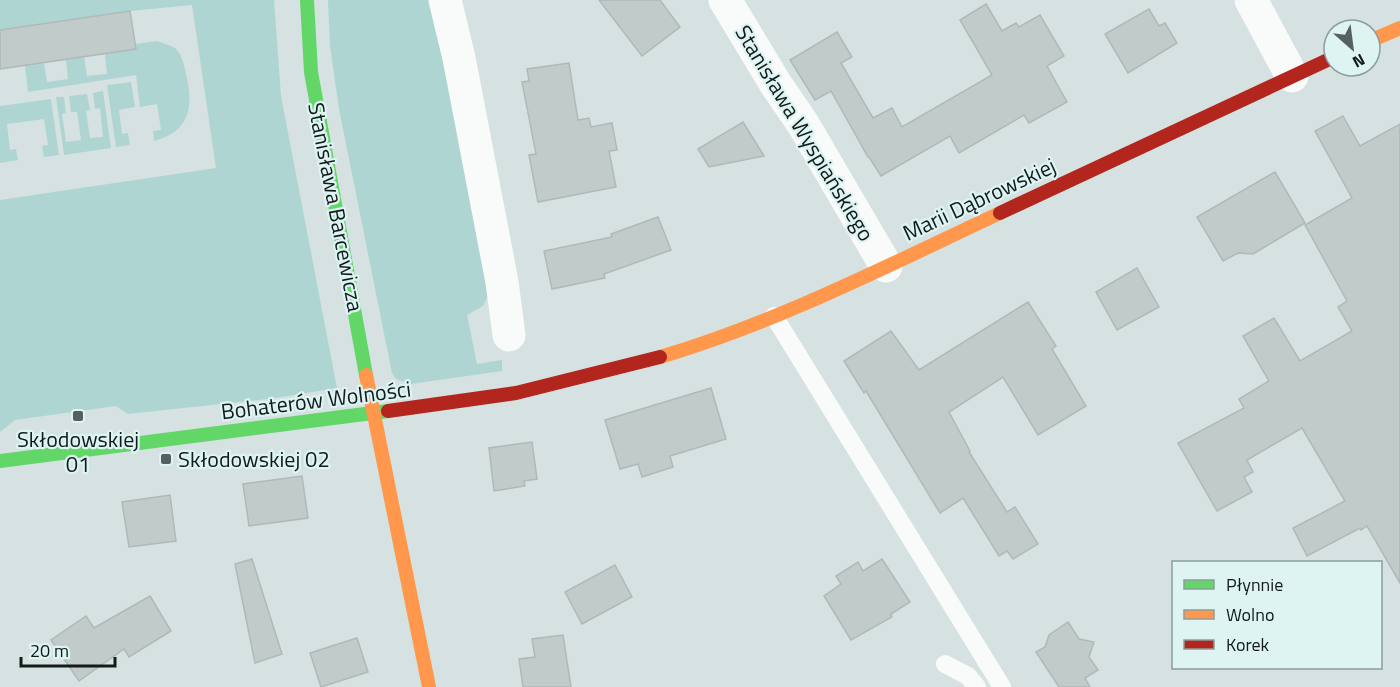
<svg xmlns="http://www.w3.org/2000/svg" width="1400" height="687" font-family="'Titillium Web',sans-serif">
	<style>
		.green { fill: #afd5d3 }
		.building { fill: #c1cbca; stroke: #b0b9b9; stroke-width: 1.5 }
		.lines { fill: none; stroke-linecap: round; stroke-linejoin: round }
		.lane { stroke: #f9fbfa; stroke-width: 18 }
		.street { stroke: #f9fbfa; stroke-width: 33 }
		.fast { stroke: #63d668; stroke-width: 14 }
		.slow { stroke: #ff974d; stroke-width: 14 }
		.jam { stroke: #b3261e; stroke-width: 14 }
		.poi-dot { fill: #566060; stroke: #ddf4f3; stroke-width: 2 }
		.labels { text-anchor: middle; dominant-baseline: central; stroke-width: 4.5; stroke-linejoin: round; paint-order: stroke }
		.street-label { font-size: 22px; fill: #121a1a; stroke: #ddf4f3 }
		.poi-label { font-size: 22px; fill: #121a1a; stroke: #ddf4f3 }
	</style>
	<rect width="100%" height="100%" fill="#d5e2e1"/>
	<g class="green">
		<path d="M0,0H274L281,96L337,388L276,398L128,414L116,406L15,420L0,432V200L216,168L192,5L130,11L0,30Z"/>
		<path d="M328,0H435L490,292L483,306L467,315L477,364L502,360V371L411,384L396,379L392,373L339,109L330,46Z"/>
		<path d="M157,41C163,43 170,45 175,48C182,54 184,65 186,74C194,106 190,132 154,141L153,131L161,130L157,104L140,107L136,75L28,92L25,65L44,63L47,82L68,79L66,60L84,57L87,76L107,74L105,54L135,49V44Z"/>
		<path d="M131,82L135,107L119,110L122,134L128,133L130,145L116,147L107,85Z"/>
		<path d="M103,91L111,148L64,155L56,97H64L66,113L62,114L66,142L81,140L77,112H71L69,96L87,94L90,110L86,111L90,138L103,137L100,108L95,109L93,93Z"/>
		<path d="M51,99L59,155L44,157L42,146L48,145L44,119L7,124L10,150L16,149L18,160L0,163V106Z"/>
	</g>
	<g class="building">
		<path d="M599,0H660L680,27L642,56Z"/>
		<path d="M986,4L1002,31L1016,23L1019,27L1040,15L1064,56L1047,66L1067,102L1029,123L1024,115L959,153L950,136L881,176L869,157H868L831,91L815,100L790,60L837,32L852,57L841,63L873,118L892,108L902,127L992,75L960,20Z"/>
		<path d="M1149,9L1159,26L1165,23L1177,43L1128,73L1105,34Z"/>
		<path d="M130,11L136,49L0,69V30Z"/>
		<path d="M569,63L578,120L589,118L591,127L612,123L617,150L609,151L616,187L538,202L529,155L536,154L522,82L529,81L527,69Z"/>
		<path d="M1343,116L1360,146L1400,124V583L1367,526L1361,530L1360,528L1307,556L1293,528L1345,501L1302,428L1247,460L1253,472L1244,477L1252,492L1217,511L1178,443L1244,408L1239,399L1269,381L1243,336L1274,318L1300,361L1352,331L1338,307L1347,301L1305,225L1352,198L1315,131Z"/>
		<path d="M743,122L764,156L709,167L698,149Z"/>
		<path d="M1275,172L1305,223L1253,254L1238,253L1223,261L1197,217Z"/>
		<path d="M658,217L671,250L604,274L605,278L552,289L544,251L612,237L611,234Z"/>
		<path d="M1137,268L1159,307L1117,330L1096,292Z"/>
		<path d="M1028,302L1056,346L1052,349L1086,406L1038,435L1003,377L949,412L970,451L969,452L1007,512L1015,507L1038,544L1013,559L1007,551L999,556L963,498L940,513L866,391L864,393L844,361L891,331L919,370Z"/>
		<path d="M711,388L726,439L670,456L673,467L642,477L638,464L620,469L605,420Z"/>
		<path d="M532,442L537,479L524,481L525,486L494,491L489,448Z"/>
		<path d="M302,476L308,518L249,526L243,484Z"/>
		<path d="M170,495L176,541L129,547L122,502Z"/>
		<path d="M252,559L282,654L255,663L235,564Z"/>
		<path d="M882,559L910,602L891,614L892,617L851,640L824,596L841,584L836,576L858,562L863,571Z"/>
		<path d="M615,565L632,597L582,624L565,592Z"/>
		<path d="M150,596L171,631L129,657L124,649L79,681L51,640L86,616L94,628Z"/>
		<path d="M1068,622L1079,639L1094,642L1089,657L1098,670L1085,678L1090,687H1059L1036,652L1045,647L1049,635Z"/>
		<path d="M563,635L571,687H523L519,659L535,657L532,639Z"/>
		<path d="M357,638L368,672L321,687L310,653Z"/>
	</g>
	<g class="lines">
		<g class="lane">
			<path d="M774,316L1002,687"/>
			<path d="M945,664L968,676L977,687"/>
		</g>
		<g class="street">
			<path d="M445,0L459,58L502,282L509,335"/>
			<path d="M725,0L775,83L803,124L886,266"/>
			<path d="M1251,0L1292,76"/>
		</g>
		<g class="fast">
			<path d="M307,0L311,72L366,375"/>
			<path d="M0,461L388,411"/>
		</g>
		<g class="slow">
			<path d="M1370,41L1400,28"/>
			<path d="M660,357C778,322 889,265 1000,213"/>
			<path d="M366,375L429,687"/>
		</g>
		<g class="jam">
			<path d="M1000,213L1334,57"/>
			<path d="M388,411L516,393L660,357"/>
		</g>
	</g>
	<g class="poi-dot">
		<rect x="72" y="410" width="12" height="12" rx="3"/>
		<rect x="160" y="453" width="12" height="12" rx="3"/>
	</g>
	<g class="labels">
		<g class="street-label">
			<text transform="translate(805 133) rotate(59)">Stanisława Wyspiańskiego</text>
			<text transform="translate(979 199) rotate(-25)">Marii Dąbrowskiej</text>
			<text transform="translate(336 207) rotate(79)">Stanisława Barcewicza</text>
			<text transform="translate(316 400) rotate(-7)">Bohaterów Wolności</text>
		</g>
		<g class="poi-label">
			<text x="78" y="439">Skłodowskiej<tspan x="78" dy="25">01</tspan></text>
			<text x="178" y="459" text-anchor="start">Skłodowskiej 02</text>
		</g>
	</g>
	<rect x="1172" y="561" width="210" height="108" fill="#ddf4f3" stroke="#8c9d9c" stroke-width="1.5"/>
	<rect x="1184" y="580" width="30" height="9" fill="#63d668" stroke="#8c9d9c" stroke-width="1.5"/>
	<text x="1226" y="591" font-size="18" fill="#121a1a">Płynnie</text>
	<rect x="1184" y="610" width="30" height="9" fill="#ff974d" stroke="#8c9d9c" stroke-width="1.5"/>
	<text x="1226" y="621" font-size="18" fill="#121a1a">Wolno</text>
	<rect x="1184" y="640" width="30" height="9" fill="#b3261e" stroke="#8c9d9c" stroke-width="1.5"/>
	<text x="1226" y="651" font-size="18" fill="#121a1a">Korek</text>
	<g transform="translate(1352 48) rotate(152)"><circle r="28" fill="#ddf4f3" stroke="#8c9d9c" stroke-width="1.5"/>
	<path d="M0-4.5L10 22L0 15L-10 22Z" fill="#566060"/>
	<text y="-9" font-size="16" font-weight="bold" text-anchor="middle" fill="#121a1a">N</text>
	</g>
	<path d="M21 657v9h94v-9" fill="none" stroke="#121a1a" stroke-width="3"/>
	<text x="30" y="657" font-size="18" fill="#121a1a" stroke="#ddf4f3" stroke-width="4.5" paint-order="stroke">20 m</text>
</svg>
